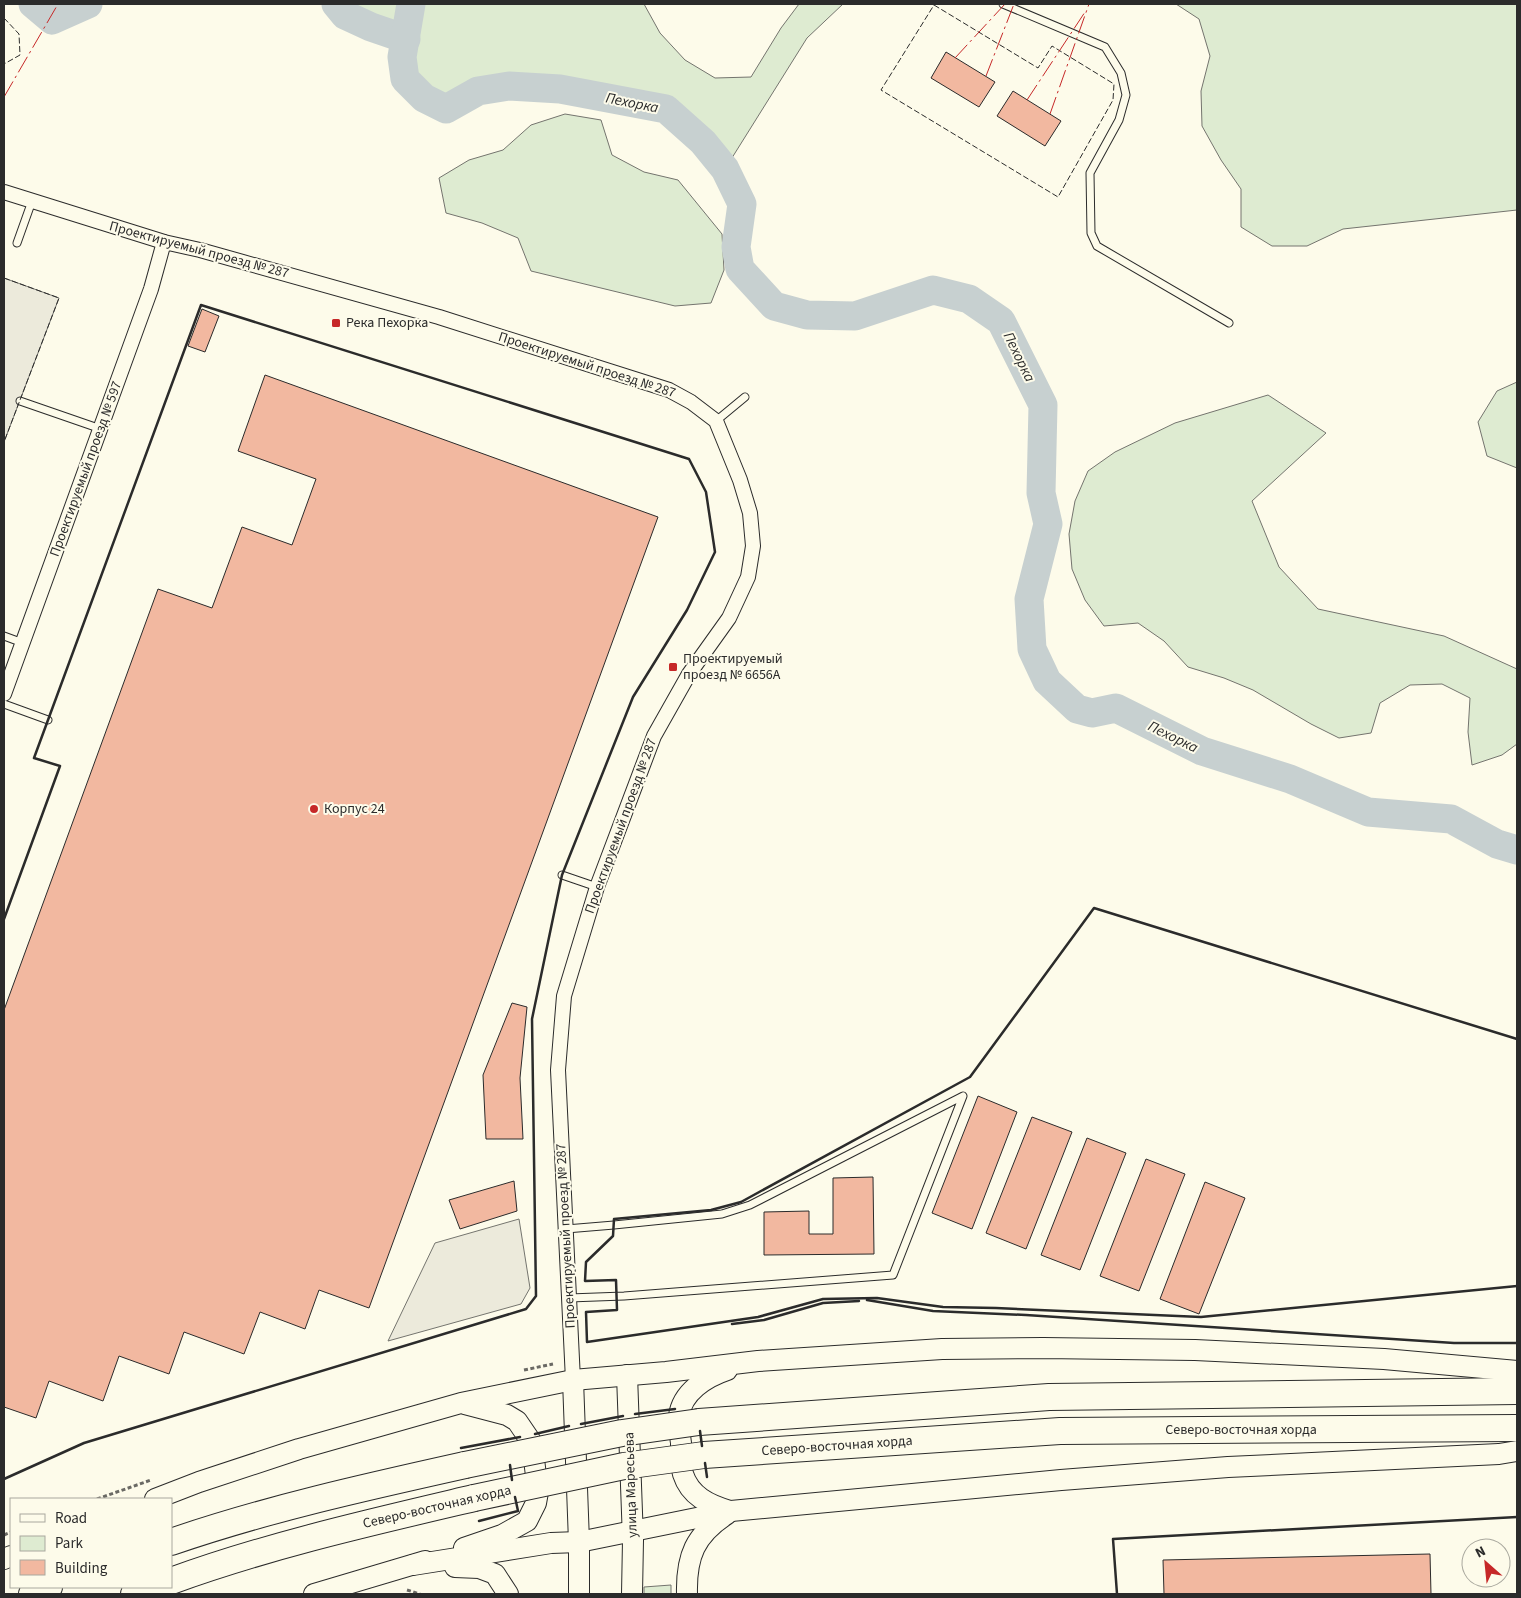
<svg xmlns="http://www.w3.org/2000/svg" width="1521" height="1598" font-family="'Source Sans 3',sans-serif">
	<style>
		.green { fill: #deebd1; stroke: #74746e }
		.parking { fill: #eceadb; stroke: #74746e }
		.lines { fill: none; stroke-linecap: round; stroke-linejoin: round }
		.river { stroke: #c7d0d0; stroke-width: 29 }
		.building { fill: #f2b8a0; stroke: #2b2b2b }
		.lane-casing { stroke: #2b2b2b; stroke-width: 9 }
		.street-casing { stroke: #2b2b2b; stroke-width: 16 }
		.secondary-casing { stroke: #2b2b2b; stroke-width: 22 }
		.highway-casing { stroke: #2b2b2b; stroke-width: 28 }
		.path { stroke: #6a6964; stroke-width: 3; stroke-dasharray: 4 2.5; stroke-linecap: butt }
		.lane { stroke: #fdfbea; stroke-width: 7 }
		.street { stroke: #fdfbea; stroke-width: 14 }
		.secondary { stroke: #fdfbea; stroke-width: 20 }
		.highway { stroke: #fdfbea; stroke-width: 26 }
		.highway-bridge-casing { stroke: #2b2b2b; stroke-width: 28; stroke-linecap: butt }
		.highway-bridge { stroke: #fdfbea; stroke-width: 26 }
		.fence { stroke: #2b2b2b; stroke-width: 1; stroke-dasharray: 6 2.5; stroke-linecap: butt }
		.wall { stroke: #2b2b2b; stroke-width: 2.5 }
		.power { stroke: #c62828; stroke-width: 1; stroke-dasharray: 18 4 2.5 4; stroke-linecap: butt }
		.poi-dot { fill: #c62828; stroke: #fdfbea; stroke-width: 2 }
		.labels { text-anchor: middle; dominant-baseline: central; stroke-width: 4; stroke-linejoin: round; paint-order: stroke }
		.street-label { font-size: 14px; fill: #2b2b2b; stroke: #fdfbea }
		.poi-label { font-size: 14px; fill: #2b2b2b; stroke: #fdfbea; text-anchor: start }
		.water-label { font-size: 15px; font-style: italic; fill: #2b2b2b; stroke: #fdfbea }
	</style>
	<rect width="100%" height="100%" fill="#fdfbea"/>
	<g class="green">
		<path d="M33,4H88L52,20Z"/>
		<path d="M336,4H644L660,33L685,60L715,78L751,77L781,28L799,4H843L807,38L725,169L703,142L666,109L560,89L509,86L478,91L446,109C434,103 411,92 405,79C400,66 404,51 406,39L371,27L345,15Z"/>
		<path d="M1176,4H1517V210L1343,229L1307,246H1272L1241,227V189L1221,160L1202,126L1201,91L1210,56L1199,19Z"/>
		<path d="M565,114L601,120L612,155L644,172L678,180L722,234L724,270L711,303L675,306L531,271L518,238L482,223L446,213L439,178L469,160L503,150L531,125Z"/>
		<path d="M1517,382V468L1487,456L1478,422L1497,391Z"/>
		<path d="M1268,395L1326,433L1252,501L1279,567L1318,609L1444,636L1517,669V744L1502,755L1472,765L1468,732L1470,698L1442,684L1410,685L1380,703L1371,733L1339,738L1311,724L1253,690L1224,678L1188,667L1164,641L1138,623L1104,626L1085,600L1072,569L1069,534L1075,501L1088,471L1115,452L1175,423Z"/>
		<path d="M671,1585V1594H644V1587Z"/>
	</g>
	<g class="parking">
		<path d="M4,278L59,298L4,442Z"/>
		<path d="M519,1219L530,1288L521,1304L388,1341L435,1243Z"/>
	</g>
	<g class="lines">
		<g class="river">
			<path d="M33,4L52,20L88,4"/>
			<path d="M336,4L345,15L371,27L406,39"/>
			<path d="M411,4L402,57L405,79L424,98L446,109L478,91L509,86L560,89L666,109L703,142L725,169L742,204L736,247L740,269L774,306L807,315L855,316L933,290L969,299L1001,321L1043,405L1041,493L1048,524L1029,599L1032,649L1047,681L1077,709L1092,713L1116,708L1202,751L1290,779L1368,812L1451,819L1497,844L1517,850"/>
		</g>
	</g>
	<g class="building">
		<path d="M946,52L995,82L979,107L931,78Z"/>
		<path d="M1013,91L1061,121L1045,146L997,116Z"/>
		<path d="M202,309L219,316L205,352L188,346Z"/>
		<path d="M265,375L658,517L369,1308L319,1290L305,1329L260,1312L244,1354L184,1332L169,1374L119,1356L103,1401L49,1381L36,1418L4,1407V1010L158,589L212,608L242,527L292,545L316,479L238,451Z"/>
		<path d="M512,1003L527,1007L520,1078L523,1139H486L483,1075Z"/>
		<path d="M978,1096L1017,1112L972,1229L932,1213Z"/>
		<path d="M1032,1117L1072,1132L1026,1249L986,1233Z"/>
		<path d="M1087,1138L1126,1153L1080,1270L1041,1255Z"/>
		<path d="M1146,1159L1185,1174L1139,1291L1100,1276Z"/>
		<path d="M873,1177L874,1254L764,1255V1212L809,1211V1234H833V1178Z"/>
		<path d="M514,1181L517,1211L460,1229L449,1200Z"/>
		<path d="M1205,1182L1245,1198L1199,1314L1160,1299Z"/>
		<path d="M1430,1554L1431,1594H1164L1163,1560Z"/>
	</g>
	<g class="lines">
		<g class="lane-casing">
			<g id="lane">
				<path d="M1003,4L1105,47L1121,73L1126,95L1119,120L1090,173L1091,233L1097,246L1229,323"/>
				<path d="M17,243L32,201"/>
				<path d="M20,401L101,429"/>
				<path d="M716,421L745,397"/>
				<path d="M4,636L23,643"/>
				<path d="M4,704L48,720"/>
				<path d="M562,875L597,887"/>
				<path d="M566,1229L614,1225L722,1214L750,1205L963,1096L893,1275L624,1296L569,1298"/>
			</g>
		</g>
		<g class="street-casing">
			<g id="street">
				<path d="M4,192L164,242L200,250L439,317L669,390L691,402L716,421L740,480L750,513L753,546L748,577L729,618L689,674L654,736L597,887L564,996L558,1070L573,1380"/>
				<path d="M4,694L151,289L164,242"/>
			</g>
		</g>
		<g class="secondary-casing">
			<g id="secondary">
				<path d="M727,1370C706,1377 682,1392 679,1416C678,1424 680,1435 681,1443C681,1453 680,1465 683,1474C690,1496 709,1505 730,1511"/>
				<path d="M627,1375L633,1540L632,1594"/>
				<path d="M573,1380L579,1542V1594"/>
				<path d="M155,1499L199,1482L299,1449L461,1403L573,1380L666,1372L758,1361L942,1349L1043,1348L1195,1350L1384,1359L1517,1371"/>
				<path d="M464,1548L502,1535L527,1521L536,1503L538,1492L532,1443L517,1421L507,1415L465,1404"/>
				<path d="M4,1559L11,1556"/>
				<path d="M413,1565L551,1543L579,1542L731,1511L1061,1480L1228,1467L1499,1454L1517,1451"/>
				<path d="M455,1567L479,1568L495,1574L508,1594"/>
				<path d="M314,1594L425,1561"/>
				<path d="M687,1594C686,1556 695,1535 727,1514"/>
			</g>
		</g>
		<g class="highway-casing">
			<g id="highway">
				<path d="M699,1422L1049,1397L1517,1391"/>
				<path d="M704,1455L1060,1431L1517,1428"/>
				<path d="M171,1542C267,1509 366,1487 465,1465"/>
				<path d="M171,1581C270,1545 372,1522 474,1498"/>
				<path d="M32,1594L49,1587"/>
				<path d="M134,1594L155,1587"/>
			</g>
		</g>
		<g class="path">
			<path d="M524,1370L553,1364"/>
			<path d="M97,1499L151,1480"/>
			<path d="M4,1535L11,1532"/>
			<path d="M407,1590L420,1594"/>
		</g>
		<use href="#lane" class="lane"/>
		<use href="#street" class="street"/>
		<use href="#secondary" class="secondary"/>
		<use href="#highway" class="highway"/>
		<g class="highway-bridge-casing">
			<g id="highway-bridge">
				<path d="M465,1465L622,1433L699,1422"/>
				<path d="M474,1498L624,1466L704,1455"/>
			</g>
		</g>
		<use href="#highway-bridge" class="highway-bridge"/>
		<g class="fence">
			<path d="M934,5L1038,68L1052,46L1114,84L1113,100L1058,197L881,90Z"/>
			<path d="M4,18L19,34L20,55L4,64"/>
			<path d="M4,278L59,298L4,442"/>
		</g>
		<g class="wall">
			<path d="M4,919L60,766L34,758L201,305L689,459L706,492L715,552L687,610L633,697L562,875L532,1019L536,1296L526,1309L84,1443L4,1479"/>
			<path d="M1517,1039L1094,908L970,1077L741,1202L711,1210L614,1219L613,1236L586,1262L585,1281L616,1280L617,1310L586,1312L587,1342L758,1317L823,1299L877,1298L943,1307L996,1308L1201,1317L1517,1286"/>
			<path d="M867,1300L933,1311L1026,1315L1454,1343H1517"/>
			<path d="M732,1324L764,1320L823,1303L859,1301"/>
			<path d="M635,1414L675,1409"/>
			<path d="M581,1424L623,1416"/>
			<path d="M700,1431L702,1446"/>
			<path d="M535,1434L569,1426"/>
			<path d="M461,1448L520,1437"/>
			<path d="M705,1463L707,1477"/>
			<path d="M510,1465L512,1480"/>
			<path d="M479,1521L518,1511L515,1497"/>
			<path d="M1117,1594L1113,1539L1517,1517"/>
		</g>
		<g class="power">
			<path d="M955,58L1005,4"/>
			<path d="M986,76L1014,4"/>
			<path d="M4,97L58,4"/>
			<path d="M1027,100L1085,12"/>
			<path d="M1050,114L1089,4"/>
		</g>
	</g>
	<g class="poi-dot">
		<rect x="331" y="318" width="10" height="10" rx="2.5"/>
		<rect x="668" y="662" width="10" height="10" rx="2.5"/>
		<circle cx="314" cy="809" r="5"/>
	</g>
	<g class="labels">
		<g class="street-label">
			<text transform="translate(199 250) rotate(15)">Проектируемый проезд № 287</text>
			<text transform="translate(587 365) rotate(18)">Проектируемый проезд № 287</text>
			<text transform="translate(86 469) rotate(-70)">Проектируемый проезд № 597</text>
			<text transform="translate(621 826) rotate(-70)">Проектируемый проезд № 287</text>
			<text transform="translate(566 1236) rotate(-93)">Проектируемый проезд № 287</text>
			<text x="1241" y="1430">Северо-восточная хорда</text>
			<text transform="translate(837 1446) rotate(-4)">Северо-восточная хорда</text>
			<text transform="translate(631 1485) rotate(-92)">улица Маресьева</text>
			<text transform="translate(437 1507) rotate(-13)">Северо-восточная хорда</text>
		</g>
		<g class="poi-label">
			<text x="346" y="323">Река Пехорка</text>
			<text x="683" y="659">Проектируемый<tspan x="683" dy="16">проезд № 6656А</tspan></text>
			<text x="324" y="809">Корпус 24</text>
		</g>
		<g class="water-label">
			<text transform="translate(632 103) rotate(11)">Пехорка</text>
			<text transform="translate(1019 357) rotate(64)">Пехорка</text>
			<text transform="translate(1173 737) rotate(26)">Пехорка</text>
		</g>
	</g>
	<rect width="1521" height="1598" fill="none" stroke="#2b2b2b" stroke-width="10"/>
	<rect x="10" y="1498" width="162" height="90" fill="#fdfbea" stroke="#a9a89e"/>
	<rect x="20" y="1514" width="25" height="8" fill="#fdfbea" stroke="#a9a89e"/>
	<text x="55" y="1523" font-size="15" fill="#2b2b2b">Road</text>
	<rect x="20" y="1536" width="25" height="15" fill="#deebd1" stroke="#a9a89e"/>
	<text x="55" y="1548" font-size="15" fill="#2b2b2b">Park</text>
	<rect x="20" y="1560" width="25" height="15" fill="#f2b8a0" stroke="#a9a89e"/>
	<text x="55" y="1573" font-size="15" fill="#2b2b2b">Building</text>
	<g transform="translate(1486 1563) rotate(333)"><circle r="24" fill="#fdfbea" stroke="#a9a89e"/>
	<path d="M0-4L9 19L0 12L-9 19Z" fill="#c62828"/>
	<text y="-8" font-size="14" font-weight="bold" text-anchor="middle" fill="#2b2b2b">N</text>
	</g>
</svg>
